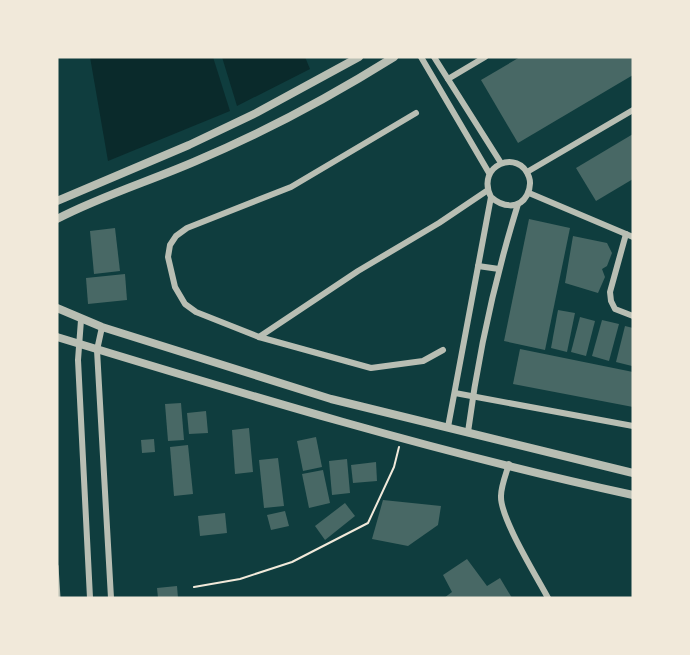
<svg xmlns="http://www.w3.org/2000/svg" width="690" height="655" font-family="'Alegreya Sans',sans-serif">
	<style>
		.water { fill: #0a2a2b }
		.building { fill: #486865 }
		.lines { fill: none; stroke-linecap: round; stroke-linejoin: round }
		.path { stroke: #f1e9da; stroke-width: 2 }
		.service { stroke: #b8beb3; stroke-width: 3 }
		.minor { stroke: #b8beb3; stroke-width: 6 }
		.tertiary { stroke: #b8beb3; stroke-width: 8 }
	</style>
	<rect width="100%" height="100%" fill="#0f3d3e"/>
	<g class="water">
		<path d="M90,57H213L230,111L108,161Z"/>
		<path d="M222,57H305L310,69L237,106Z"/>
	</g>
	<g class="building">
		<path d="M520,57H633V75L518,143L481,80Z"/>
		<path d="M633,134V179L596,201L576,168Z"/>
		<path d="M529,219L570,228L545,350L504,341Z"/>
		<path d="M115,228L120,271L94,274L90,231Z"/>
		<path d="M573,236L607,243L612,253L607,266L602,269L605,277L598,293L565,283Z"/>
		<path d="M125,274L127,300L88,304L86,278Z"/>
		<path d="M558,310L575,313L567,352L551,348Z"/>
		<path d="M580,317L595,321L586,356L571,352Z"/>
		<path d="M602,320L619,324L609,361L592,356Z"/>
		<path d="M625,326L633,328L632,366L616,362Z"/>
		<path d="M520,349L633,372V407L513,384Z"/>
		<path d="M181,403L184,440L168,441L165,404Z"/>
		<path d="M206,411L208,433L189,434L187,413Z"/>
		<path d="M249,428L253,472L235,474L232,430Z"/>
		<path d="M316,437L322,467L303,471L297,441Z"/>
		<path d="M154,439L155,452L142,453L141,440Z"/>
		<path d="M188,445L193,494L174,496L170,447Z"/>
		<path d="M278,458L284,506L264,508L259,460Z"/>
		<path d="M347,459L350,493L332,495L329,461Z"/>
		<path d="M376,462L377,481L353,483L351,465Z"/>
		<path d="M323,470L330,503L309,508L302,474Z"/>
		<path d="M383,500L441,506L438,525L408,546L372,539Z"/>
		<path d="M345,503L355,516L325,540L315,526Z"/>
		<path d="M285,511L289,526L271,530L267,515Z"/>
		<path d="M225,513L227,533L200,536L198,516Z"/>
		<path d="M467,559L487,586L500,578L512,598H444L452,592L443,575Z"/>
		<path d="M177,586L178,598H158L157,588Z"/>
	</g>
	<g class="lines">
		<path class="path" d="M194,587L240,579L292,562L368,523L394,467L399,447"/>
		<path class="service" d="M57,566L59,598"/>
		<g class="minor">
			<path d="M421,57L489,173"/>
			<path d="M434,57L501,163"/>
			<path d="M448,79L485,57"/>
			<path d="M416,113L291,187L187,228L176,236L170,245L168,257L175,287L185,304L196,312L259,337L371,368L423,361L443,350"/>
			<path d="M527,172L633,110"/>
			<path d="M529,193L633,237"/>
			<path d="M626,234L610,292L611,301L615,309L633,316"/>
			<path d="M478,266L499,269"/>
			<path d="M81,320L78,360L90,598"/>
			<path d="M102,327L97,350L111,598"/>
			<path d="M259,337L358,271L439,223L488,190"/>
			<path d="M455,393L633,426"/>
			<path d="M448,427L491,197C475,165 519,148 529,177C531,183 530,189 527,195C519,210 502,207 491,197"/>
			<path d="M468,432C478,355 495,278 518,204"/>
			<path d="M509,464C506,474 501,486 501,496C500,518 537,577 548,598"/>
		</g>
		<g class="tertiary">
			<path d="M57,201L189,145L256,113L359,57"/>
			<path d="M57,219C101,196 150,181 196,161C265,132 330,97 394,57"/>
			<path d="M57,308L102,327L331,399L633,473"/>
			<path d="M57,337C247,395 438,453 633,495"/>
		</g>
	</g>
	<rect width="690" height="655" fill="none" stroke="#f1e9da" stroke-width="117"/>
</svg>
